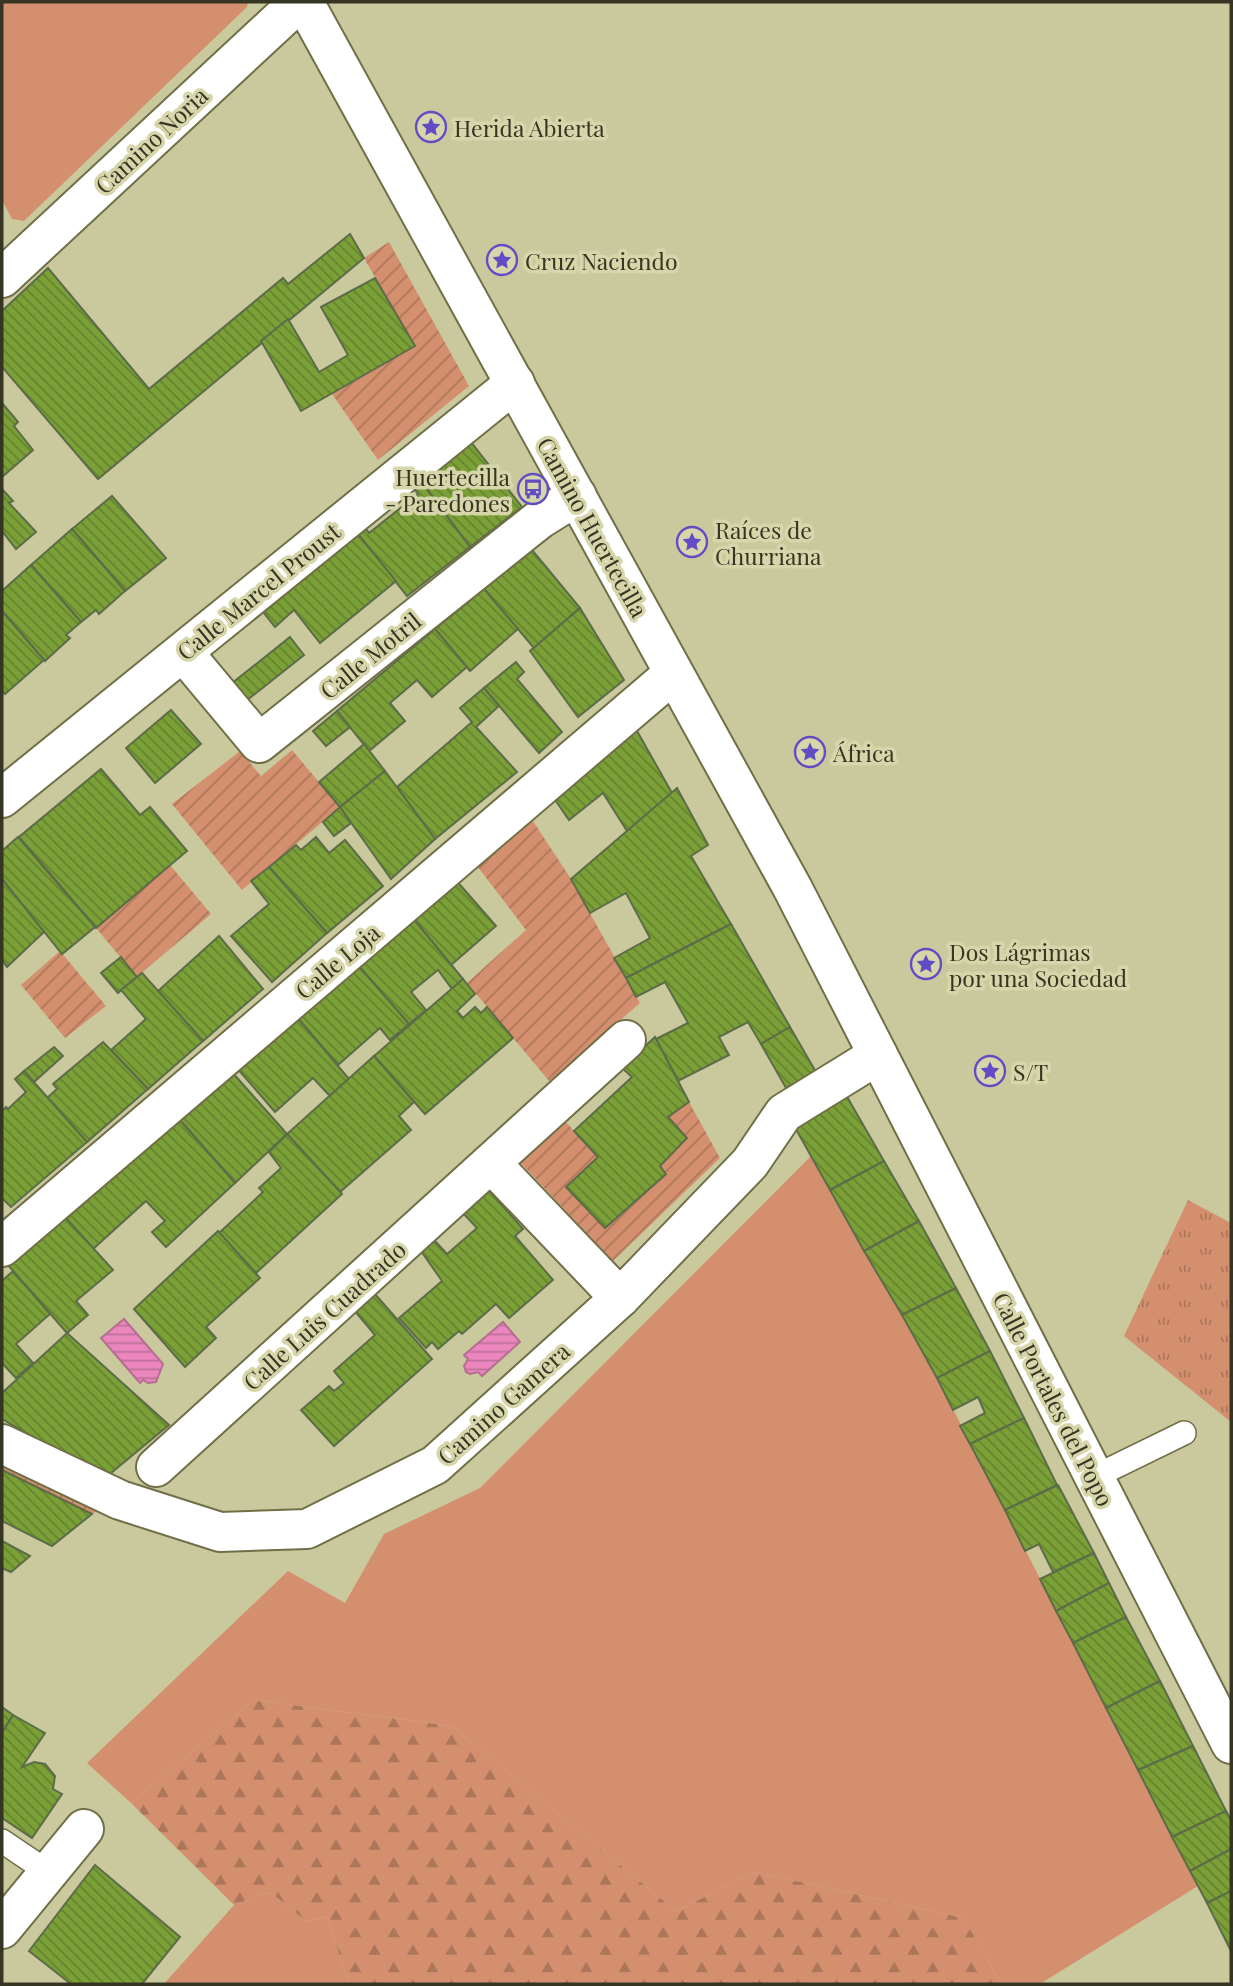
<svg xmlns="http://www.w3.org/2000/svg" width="1233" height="1986" font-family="'Playfair Display',serif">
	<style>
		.grass { fill: #d48f6e }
		.forest { fill: url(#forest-firs) }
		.park { fill: url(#park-tufts) }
		.garden { fill: url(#garden-furrows) }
		.water { fill: url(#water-rules); stroke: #b56e90; stroke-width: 2 }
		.building { fill: url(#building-back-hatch); stroke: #5d6c48; stroke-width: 2 }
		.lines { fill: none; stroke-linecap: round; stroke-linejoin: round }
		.service-casing { stroke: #706f47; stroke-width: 26 }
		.minor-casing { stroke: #706f47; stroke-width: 42 }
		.tertiary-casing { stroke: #706f47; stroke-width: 42 }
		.service { stroke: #fff; stroke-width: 23 }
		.minor { stroke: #fff; stroke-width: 38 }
		.tertiary { stroke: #fff; stroke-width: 38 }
		.labels { text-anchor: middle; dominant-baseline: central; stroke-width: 7; stroke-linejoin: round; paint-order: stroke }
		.poi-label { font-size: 23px; fill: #363524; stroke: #d7d6aa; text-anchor: start }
		.street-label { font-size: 23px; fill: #363524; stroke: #d7d6aa }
	</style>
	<defs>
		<pattern id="forest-firs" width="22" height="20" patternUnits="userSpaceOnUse" patternTransform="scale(1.75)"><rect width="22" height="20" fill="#d48f6e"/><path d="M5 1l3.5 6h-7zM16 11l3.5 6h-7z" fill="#ad765a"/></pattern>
		<pattern id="park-tufts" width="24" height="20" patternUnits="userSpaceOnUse" patternTransform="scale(1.75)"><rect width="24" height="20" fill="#d48f6e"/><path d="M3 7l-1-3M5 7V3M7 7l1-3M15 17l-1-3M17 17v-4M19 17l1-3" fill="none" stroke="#ad765a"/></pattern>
		<pattern id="garden-furrows" width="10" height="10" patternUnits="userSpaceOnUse" patternTransform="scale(1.75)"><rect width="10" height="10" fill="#d48f6e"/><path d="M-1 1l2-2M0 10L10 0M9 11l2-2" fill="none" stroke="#ad765a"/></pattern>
		<pattern id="water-rules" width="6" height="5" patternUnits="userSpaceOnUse" patternTransform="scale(1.75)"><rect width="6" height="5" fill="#eb87be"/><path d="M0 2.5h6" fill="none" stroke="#bf6f9a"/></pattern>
		<pattern id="building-back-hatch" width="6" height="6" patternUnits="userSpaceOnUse" patternTransform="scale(1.75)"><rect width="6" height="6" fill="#7ba037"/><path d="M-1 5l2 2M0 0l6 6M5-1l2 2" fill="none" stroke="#66832e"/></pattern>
	</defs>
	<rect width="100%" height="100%" fill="#cac99e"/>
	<g class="grass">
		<path d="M2,2H248L247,7L24,221L12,219L2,200Z"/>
		<path d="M811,1156L937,1378L1198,1886L1040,1984H1001L964,1918L755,1872L676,1911L452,1726L254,1700L131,1803L87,1763L288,1571L345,1603L384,1534L480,1488Z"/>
		<path d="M270,1892L306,1921L327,1917L349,1984H164L234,1905Z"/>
	</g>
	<path class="forest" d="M254,1700L452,1726L676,1911L755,1872L964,1918L1001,1984H349L327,1917L306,1921L270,1892L234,1905L131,1803Z"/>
	<path class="park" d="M1188,1200L1231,1223V1422L1124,1336Z"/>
	<g class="garden">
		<path d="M389,242L469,386L378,460L332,394L415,346L364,258Z"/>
		<path d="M292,750L340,807L242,890L172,804L240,751L261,776Z"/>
		<path d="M529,815L571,879L640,1003L550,1082L467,983L526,930L474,862Z"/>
		<path d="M170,865L211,914L137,977L96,928Z"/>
		<path d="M60,951L106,1006L65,1038L21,985Z"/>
		<path d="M689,1102L720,1158L613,1261L519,1161L564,1120L598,1157L566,1188L605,1228L666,1174L660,1166L687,1138L668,1117Z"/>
		<path d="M2,1454L108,1503L92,1514L2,1470Z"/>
	</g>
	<g class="water">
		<path d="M124,1319L163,1364L156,1382L148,1383L143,1380L140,1383L101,1338Z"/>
		<path d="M503,1322L520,1342L482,1376L478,1372L470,1374L466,1372L464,1366L468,1359L464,1355Z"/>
	</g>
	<g class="building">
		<path d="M350,234L364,258L98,479L2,367V311L48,268L149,389L283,278L288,284Z"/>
		<path d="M375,278L415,346L301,411L261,341L288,319L319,372L348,355L321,307Z"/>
		<path d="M2,403L18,422L14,426L33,450L2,477Z"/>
		<path d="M467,437L522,507L470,547L418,477Z"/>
		<path d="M418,477L470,547L407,596L354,529L362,523L369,533L418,494L410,483Z"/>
		<path d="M2,489L13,501L9,503L36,532L16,549L2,531Z"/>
		<path d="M112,496L166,558L125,591L72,529Z"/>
		<path d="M72,529L125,591L99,614L96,610L81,622L31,565Z"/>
		<path d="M358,534L396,581L320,643L294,610L275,627L260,608Z"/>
		<path d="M532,550L580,608L534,648L484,589Z"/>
		<path d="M31,565L81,622L66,635L70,638L45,661L2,611V591Z"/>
		<path d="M484,589L518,629L470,671L435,629Z"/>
		<path d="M580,608L624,680L578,717L530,651Z"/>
		<path d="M2,611L44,660L5,694L2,690Z"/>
		<path d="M435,629L467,667L432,697L417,680L390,703L405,721L369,751L337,711Z"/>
		<path d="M290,637L304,655L246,701L231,684Z"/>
		<path d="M516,662L524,672L517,679L562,732L539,753L484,688Z"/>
		<path d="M484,688L499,706L476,727L517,772L435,839L397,787L472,722L460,708Z"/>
		<path d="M171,710L201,744L155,783L126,748Z"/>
		<path d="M337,711L350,727L326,746L313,731Z"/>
		<path d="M637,731L672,793L627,831L603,793L569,820L549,791L583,763Z"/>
		<path d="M364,744L385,771L340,807L319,782Z"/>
		<path d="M101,769L140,815L150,807L187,851L96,928L19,837Z"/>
		<path d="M385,771L435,839L391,879L340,807Z"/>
		<path d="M677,788L708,845L691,856L731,924L626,978L614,958L650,938L626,893L590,913L571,879Z"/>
		<path d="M340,807L351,823L334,836L323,822Z"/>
		<path d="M18,837L95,927L62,954L2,879V851Z"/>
		<path d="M316,837L329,853L345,840L383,886L327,933L269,867L296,845L301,850Z"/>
		<path d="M269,867L327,933L272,982L231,936L269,904L251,881Z"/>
		<path d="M454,878L496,926L451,965L411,916Z"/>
		<path d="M2,879L44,932L7,967L2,960Z"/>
		<path d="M411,916L463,979L452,989L438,970L411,992L426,1010L409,1024L357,964Z"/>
		<path d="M731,924L790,1027L761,1044L748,1022L719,1037L729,1055L678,1081L656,1039L688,1023L665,982L636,997L626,978Z"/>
		<path d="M219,936L263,989L203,1041L158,991Z"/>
		<path d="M121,957L137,977L118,993L101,973Z"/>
		<path d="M357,964L409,1024L390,1040L380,1028L338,1065L296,1016Z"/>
		<path d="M142,973L203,1041L148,1089L111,1050L146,1019L121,990Z"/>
		<path d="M463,979L475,994L457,1011L463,1018L475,1007L481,1013L487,1007L513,1038L425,1114L374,1056Z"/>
		<path d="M296,1016L349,1079L330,1096L313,1078L275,1112L236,1067Z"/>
		<path d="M790,1027L816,1072L786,1088L761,1044Z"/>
		<path d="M655,1037L689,1102L668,1117L687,1138L660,1166L666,1174L605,1228L566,1187L598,1157L574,1131L632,1077L622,1068Z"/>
		<path d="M103,1042L148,1089L87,1142L47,1098L57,1089L53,1084Z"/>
		<path d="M54,1047L63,1056L34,1082L24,1071Z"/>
		<path d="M374,1056L414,1102L399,1116L411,1130L340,1192L287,1134Z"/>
		<path d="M24,1071L87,1142L11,1207L2,1198V1111L6,1107L8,1109L26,1092L15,1079Z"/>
		<path d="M231,1071L287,1134L235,1183L179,1119Z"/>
		<path d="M846,1095L884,1161L830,1190L793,1124Z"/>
		<path d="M179,1119L235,1183L166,1247L152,1232L165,1221L146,1201L93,1249L66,1219Z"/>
		<path d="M287,1134L342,1194L256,1273L219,1233L263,1192L259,1188L281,1168L269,1152Z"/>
		<path d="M884,1161L919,1221L864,1251L830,1190Z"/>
		<path d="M488,1189L523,1229L515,1236L553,1280L509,1318L496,1304L462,1334L459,1331L438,1349L432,1342L426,1348L399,1318L442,1281L421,1251L434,1240L447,1254L477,1228L462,1212Z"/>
		<path d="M65,1217L113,1270L76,1301L88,1315L67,1333L8,1265Z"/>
		<path d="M919,1221L956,1288L902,1315L864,1251Z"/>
		<path d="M218,1231L260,1278L206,1327L216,1338L185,1367L134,1309Z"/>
		<path d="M13,1271L50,1314L16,1344L33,1363L16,1378L2,1363V1281Z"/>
		<path d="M956,1288L990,1351L937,1378L902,1315Z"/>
		<path d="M374,1293L432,1359L334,1446L301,1410L329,1386L334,1391L344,1383L334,1371L375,1335L354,1310Z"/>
		<path d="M67,1333L169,1425L105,1478L2,1419V1393Z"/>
		<path d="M990,1351L1024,1418L970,1444L960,1426L985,1413L978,1397L953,1410L937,1378Z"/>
		<path d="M1024,1418L1057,1485L1005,1510L970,1444Z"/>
		<path d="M2,1470L92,1514L52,1546L2,1521Z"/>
		<path d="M1058,1485L1094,1553L1053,1572L1039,1544L1025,1551L1005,1510Z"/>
		<path d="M2,1541L30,1556L11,1572L2,1568Z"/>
		<path d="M1094,1553L1109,1583L1056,1611L1040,1579Z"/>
		<path d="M1109,1583L1126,1617L1073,1643L1056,1611Z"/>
		<path d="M1126,1617L1160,1681L1106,1708L1073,1643Z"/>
		<path d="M1160,1681L1193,1746L1138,1770L1106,1708Z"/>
		<path d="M2,1707L13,1715L2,1733Z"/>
		<path d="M13,1715L45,1733L22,1767L34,1762L45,1764L55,1776L53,1789L62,1794L32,1838L2,1818V1733Z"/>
		<path d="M1193,1746L1226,1811L1172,1837L1138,1770Z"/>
		<path d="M1226,1811L1231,1820V1849L1190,1871L1172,1837Z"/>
		<path d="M1231,1849V1891L1207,1903L1190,1871Z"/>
		<path d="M95,1865L180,1937L142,1984H71L29,1951Z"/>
		<path d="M1231,1891V1951L1207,1903Z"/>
	</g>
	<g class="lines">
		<g class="service-casing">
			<g id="service">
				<path d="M1094,1477L1184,1433"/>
				<path d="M2,1841L48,1872"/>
			</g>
		</g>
		<g class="minor-casing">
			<g id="minor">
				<path d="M2,278L299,2"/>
				<path d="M183,652L259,743L540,519L577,496"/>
				<path d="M2,798L515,383"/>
				<path d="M491,1163L620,1298"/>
				<path d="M2,1247L673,674"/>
				<path d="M2,1444L120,1500L220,1532L307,1529L435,1465L620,1298L750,1163L784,1113L878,1055"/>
				<path d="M156,1467L626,1040"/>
				<path d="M2,1929L84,1829"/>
			</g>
		</g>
		<g class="tertiary-casing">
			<path id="tertiary" d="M304,2L793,889L1231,1744"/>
		</g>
		<use href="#service" class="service"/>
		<use href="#minor" class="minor"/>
		<use href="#tertiary" class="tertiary"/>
	</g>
	<defs>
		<g id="sight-ring" transform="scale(1.575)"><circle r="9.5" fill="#d7d6aa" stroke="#624cc5" stroke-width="1.5"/><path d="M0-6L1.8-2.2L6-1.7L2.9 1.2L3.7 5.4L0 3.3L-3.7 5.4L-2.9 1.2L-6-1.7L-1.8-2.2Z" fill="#624cc5"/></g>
		<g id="bus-ring" transform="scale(1.575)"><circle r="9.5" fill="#d7d6aa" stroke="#624cc5" stroke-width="1.5"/><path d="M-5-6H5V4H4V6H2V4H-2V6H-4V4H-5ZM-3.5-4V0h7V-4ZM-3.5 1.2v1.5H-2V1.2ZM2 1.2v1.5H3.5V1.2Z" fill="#624cc5"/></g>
	</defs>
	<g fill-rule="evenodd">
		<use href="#sight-ring" x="431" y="127"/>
		<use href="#sight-ring" x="502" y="260"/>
		<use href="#bus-ring" x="533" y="489"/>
		<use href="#sight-ring" x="692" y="542"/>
		<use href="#sight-ring" x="810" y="752"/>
		<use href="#sight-ring" x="926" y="964"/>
		<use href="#sight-ring" x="990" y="1071"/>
	</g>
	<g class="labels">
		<g class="poi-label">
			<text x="454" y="127">Herida Abierta</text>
			<text x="525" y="260">Cruz Naciendo</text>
			<text x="510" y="476" text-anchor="end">Huertecilla<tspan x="510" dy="26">- Paredones</tspan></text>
			<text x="715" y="529">Raíces de<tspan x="715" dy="26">Churriana</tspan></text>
			<text x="833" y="752">África</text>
			<text x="949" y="951">Dos Lágrimas<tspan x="949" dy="26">por una Sociedad</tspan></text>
			<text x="1013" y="1071">S/T</text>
		</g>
		<g class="street-label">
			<text transform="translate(151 140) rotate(-43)">Camino Noria</text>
			<text transform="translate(593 527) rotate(61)">Camino Huertecilla</text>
			<text transform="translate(258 591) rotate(-39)">Calle Marcel Proust</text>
			<text transform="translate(370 655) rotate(-39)">Calle Motril</text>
			<text transform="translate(337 961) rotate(-40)">Calle Loja</text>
			<text transform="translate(324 1315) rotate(-42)">Calle Luis Cuadrado</text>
			<text transform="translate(1054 1399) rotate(63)">Calle Portales del Popo</text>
			<text transform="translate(503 1403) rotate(-42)">Camino Gamera</text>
		</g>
	</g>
	<rect width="1233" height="1986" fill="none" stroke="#363524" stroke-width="7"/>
</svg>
